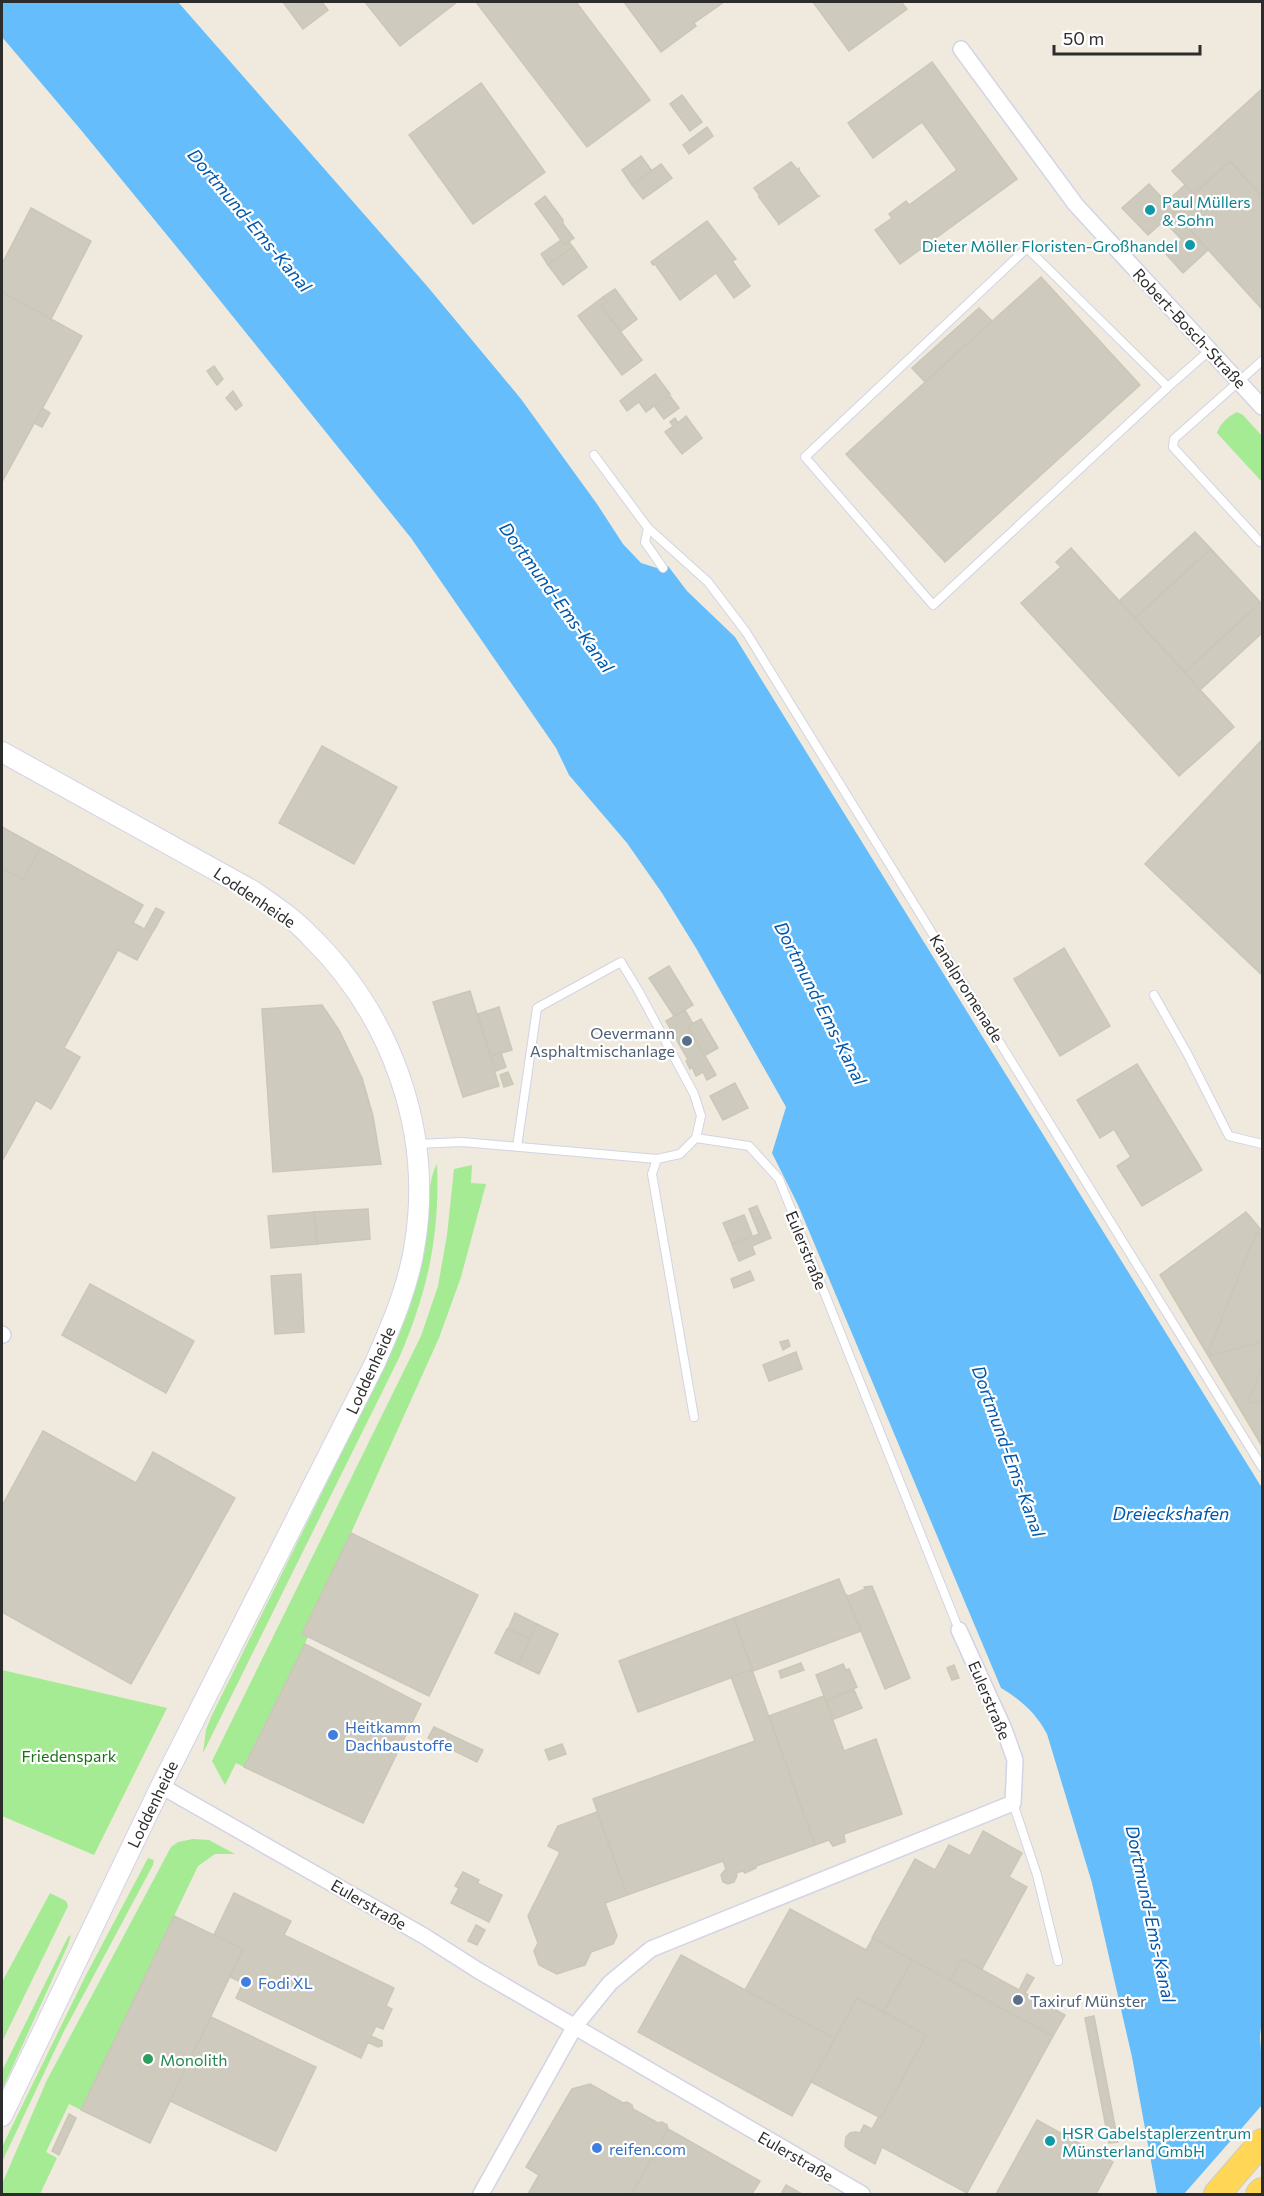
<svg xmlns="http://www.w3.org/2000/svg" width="1264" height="2196" font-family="Commissioner,sans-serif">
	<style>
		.green { fill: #a4eb94 }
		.water { fill: #66bdfb }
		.pier { fill: #efeadd }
		.building { fill: #cecbbe; stroke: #cbc7b6; stroke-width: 1.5 }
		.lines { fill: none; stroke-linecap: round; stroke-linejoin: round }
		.service-casing { stroke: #d2d3e6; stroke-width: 10 }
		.minor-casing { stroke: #d2d3e6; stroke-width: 18 }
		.tertiary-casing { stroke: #d2d3e6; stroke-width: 22 }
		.trunk-casing { stroke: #ccc; stroke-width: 28 }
		.service { stroke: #fff; stroke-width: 8 }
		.minor { stroke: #fff; stroke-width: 15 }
		.tertiary { stroke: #fff; stroke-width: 20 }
		.trunk { stroke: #ffd655; stroke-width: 26 }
		.culture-dot { fill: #0f9aa8; stroke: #fff; stroke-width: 2 }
		.service-dot { fill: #5c6f8a; stroke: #fff; stroke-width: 2 }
		.shop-dot { fill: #3f7fe0; stroke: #fff; stroke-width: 2 }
		.leisure-dot { fill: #2e9e5b; stroke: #fff; stroke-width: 2 }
		.labels { text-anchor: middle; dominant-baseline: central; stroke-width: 4.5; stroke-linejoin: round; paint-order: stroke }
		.culture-label { font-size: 16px; fill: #0d838f; stroke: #fff; text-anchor: start }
		.street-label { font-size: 16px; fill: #2c2c2c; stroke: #fff }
		.service-label { font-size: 16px; fill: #4e5e75; stroke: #fff; text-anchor: end }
		.shop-label { font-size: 16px; fill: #366cbe; stroke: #fff; text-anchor: start }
		.park-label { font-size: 16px; fill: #187213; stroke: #fff }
		.leisure-label { font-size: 16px; fill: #27864d; stroke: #fff; text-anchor: start }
		.water-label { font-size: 18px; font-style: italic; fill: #0057ac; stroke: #fff }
	</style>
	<rect width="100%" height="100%" fill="#efeadd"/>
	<g class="green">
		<path d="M1237,412L1243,415L1262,436V482L1217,433C1220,423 1229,416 1237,412Z"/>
		<path d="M437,1164C440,1235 428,1290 400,1356L203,1753L206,1730L212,1715L392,1351C406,1320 417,1288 424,1254C429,1231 426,1180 437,1164Z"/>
		<path d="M472,1165L471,1183L486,1184L461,1277L439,1338L351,1533L302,1633L308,1636L305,1644L244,1767L236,1763L225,1785L212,1761L421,1336L438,1286L447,1235L454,1169Z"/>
		<path d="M2,1670L167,1708L94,1855L2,1816Z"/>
		<path d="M193,1839L209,1840L235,1854H215L198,1866L81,2110L69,2104L46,2152L57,2158L40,2194H2V2184L47,2080L171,1847L178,1842Z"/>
		<path d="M148,1858L154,1860L153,1865L63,2033L2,2162V2147L85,1977Z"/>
		<path d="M50,1893L66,1901L68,1906L2,2042V1982Z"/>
		<path d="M71,1935L68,1945L2,2090V2071L68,1937Z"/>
	</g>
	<path class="water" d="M2,2H178L427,286L521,399L597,504L623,544L641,563L660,569L668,566L687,591L735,637L1262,1488V2018L1260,2036L1262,2067V2194H1157L1132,2057L1092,1883L1047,1734C1036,1713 1021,1700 1001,1688L798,1205L772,1153L786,1107L696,948L662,893L627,843L569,775L556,748L411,538L189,262L81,130L2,37Z"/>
	<path class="pier" d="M1262,2105V2194H1184Z"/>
	<g class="building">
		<path d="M283,2H322L328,10L303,29Z"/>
		<path d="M365,2H457L400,46Z"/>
		<path d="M476,2H576L650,100L587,147Z"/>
		<path d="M624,2H724L694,23L696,26L661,52Z"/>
		<path d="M813,2H901L907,9L849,51Z"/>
		<path d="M932,62L1017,179L900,264L875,230L892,218L889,214L906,201L909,205L957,170L922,122L873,158L848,123Z"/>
		<path d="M481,83L545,172L473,224L409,135Z"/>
		<path d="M1262,89V197L1230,161L1194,194L1172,171L1173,170Z"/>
		<path d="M682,95L702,122L690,131L670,104Z"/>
		<path d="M707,127L713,136L689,154L683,145Z"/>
		<path d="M641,156L652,171L632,185L622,170Z"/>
		<path d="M1230,161L1262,197V309L1174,212Z"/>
		<path d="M791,162L797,169L800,168L798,169L818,196H819L778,225L779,224L759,197H758L760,196L754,188Z"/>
		<path d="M661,164L672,178L643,199L632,185Z"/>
		<path d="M1149,184L1166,202L1185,185L1194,194L1148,235L1122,208Z"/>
		<path d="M545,196L563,220V224L554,230L535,204Z"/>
		<path d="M31,208L91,241L51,319L2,292V264Z"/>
		<path d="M1174,212L1208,250L1183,273L1166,254L1182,240L1164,221Z"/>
		<path d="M707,221L736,259L732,261L750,286L734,298L716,273L680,300L655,264L653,265L651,262Z"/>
		<path d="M563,224L574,238L564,245L554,230Z"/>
		<path d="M561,240L564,245L569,242L573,247L548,265L541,254Z"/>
		<path d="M573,247L587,267L563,285L548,265Z"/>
		<path d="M1041,277L1140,385L945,562L846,454Z"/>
		<path d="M615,289L637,319L620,332L601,306L607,302L603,297Z"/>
		<path d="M2,292L82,336L2,482Z"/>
		<path d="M603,297L607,302L601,306L642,360L622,375L578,316Z"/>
		<path d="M979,308L992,321L925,382L912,368Z"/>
		<path d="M214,366L223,379L217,385L207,371Z"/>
		<path d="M655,374L670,394L646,412L639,402L627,411L620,401Z"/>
		<path d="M233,391L242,405L236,410L226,398Z"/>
		<path d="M670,396L679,408L664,419L655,407Z"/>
		<path d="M42,408L50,413L42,427L34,423Z"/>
		<path d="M686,416L702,438L682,454L665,432L673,426L670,422L675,418L678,423Z"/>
		<path d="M1195,532L1211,549L1135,618L1119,601Z"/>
		<path d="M1071,548L1234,727L1179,776L1021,603L1061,567L1056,562Z"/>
		<path d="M1211,549L1261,603L1185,672L1135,618Z"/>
		<path d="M1260,603L1262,606V633L1200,690L1185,672Z"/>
		<path d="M1262,740V975L1145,864Z"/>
		<path d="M322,746L397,787L354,864L279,823Z"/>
		<path d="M2,827L40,848L23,880L2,868Z"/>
		<path d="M40,848L143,905L133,923L152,933L137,960L118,950L64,1048L80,1057L51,1109L36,1100L2,1161V868L23,880Z"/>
		<path d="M156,908L164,912L153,932L145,928Z"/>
		<path d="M1064,948L1110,1026L1060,1056L1014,979Z"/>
		<path d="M669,966L693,1005L674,1016L649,978Z"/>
		<path d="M470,991L499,1086L463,1097L433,1002Z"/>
		<path d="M322,1005L339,1030L362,1078L373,1116L381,1164L273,1172L262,1009Z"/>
		<path d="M499,1007L512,1050L491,1056L478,1014Z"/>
		<path d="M685,1010L693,1024L688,1026L716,1075L707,1080L703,1072L696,1076L692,1067L690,1069L686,1061L688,1060L666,1021Z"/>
		<path d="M701,1019L718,1048L704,1056L688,1026Z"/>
		<path d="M501,1053L506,1067L496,1071L491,1056Z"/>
		<path d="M1137,1064L1202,1170L1142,1206L1117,1166L1131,1157L1114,1129L1100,1138L1077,1100Z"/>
		<path d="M508,1072L513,1084L504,1087L500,1075Z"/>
		<path d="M735,1083L748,1108L723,1120L710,1096Z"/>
		<path d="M757,1206L771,1238L752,1246L755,1254L739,1261L732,1245L759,1234L749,1209Z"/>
		<path d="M368,1209L370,1239L317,1244L314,1212Z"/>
		<path d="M314,1212L317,1244L271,1248L268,1216Z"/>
		<path d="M1246,1212L1262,1231V1446L1160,1275Z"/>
		<path d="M744,1215L752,1235L732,1244L723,1223Z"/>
		<path d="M1256,1233L1262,1236V1342L1211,1355L1209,1350Z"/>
		<path d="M750,1271L754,1280L734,1288L731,1279Z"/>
		<path d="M301,1274L304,1332L275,1334L271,1276Z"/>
		<path d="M90,1284L194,1341L166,1393L62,1335Z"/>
		<path d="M788,1340L790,1346L783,1350L780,1342Z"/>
		<path d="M796,1352L802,1369L769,1381L763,1365Z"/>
		<path d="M1262,1369V1401L1250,1403L1249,1399Z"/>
		<path d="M43,1431L136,1483L153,1452L235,1498L131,1684L2,1612V1506Z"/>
		<path d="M351,1533L478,1595L429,1696L302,1634Z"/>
		<path d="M839,1579L861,1631L753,1671L734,1618Z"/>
		<path d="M872,1586L910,1678L885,1689L846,1595L849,1596L865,1589L864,1587Z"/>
		<path d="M515,1613L537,1624L530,1639L508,1629Z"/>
		<path d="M734,1618L752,1670L638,1712L619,1661Z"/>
		<path d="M537,1624L558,1634L539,1674L518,1664Z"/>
		<path d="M507,1629L530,1639L518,1664L495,1653Z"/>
		<path d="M305,1644L421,1704L363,1823L244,1767Z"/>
		<path d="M801,1663L804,1670L781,1678L779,1671Z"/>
		<path d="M843,1664L846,1670L849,1669L857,1687L826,1701L816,1675Z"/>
		<path d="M954,1665L959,1678L952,1680L947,1668Z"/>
		<path d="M752,1670L815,1845L756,1866V1868L745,1873L743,1871L736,1873L737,1876L734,1882L728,1884L723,1882L721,1875L726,1869L723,1861L627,1895L593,1799L755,1741L731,1677Z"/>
		<path d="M854,1690L862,1708L834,1719L826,1701Z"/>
		<path d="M824,1696L844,1751L876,1739L902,1814L844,1834L845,1842L833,1846L829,1840L815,1845L769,1716Z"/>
		<path d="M434,1727L483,1750L477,1762L428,1738Z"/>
		<path d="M562,1744L566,1754L549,1760L545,1750Z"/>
		<path d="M597,1812L627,1895L605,1903L617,1936L613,1944L591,1952L585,1965L557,1974L539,1965L534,1951L538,1943L528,1916L560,1852L548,1846L558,1826Z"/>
		<path d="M983,1831L1022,1853L1009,1877L1027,1887L982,1969L962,1959L950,1981L872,1938L915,1859L935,1870L949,1845L970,1856Z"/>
		<path d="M463,1872L479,1880L477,1883L502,1895L489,1922L451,1903L459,1888L455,1886Z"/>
		<path d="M234,1893L291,1921L284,1935L394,1988L386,2006L392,2009L383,2029L376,2026L371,2036L382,2041V2046L378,2047L368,2042L361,2058L236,1998L243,1983L230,1977L243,1949L214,1935Z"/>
		<path d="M790,1909L866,1950L873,1938L912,1960L883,2012L857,1998L835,2039L745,1990Z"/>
		<path d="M174,1916L243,1949L150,2143L81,2110Z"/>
		<path d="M476,1925L485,1930L477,1945L468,1941Z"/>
		<path d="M681,1955L835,2039L792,2116L638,2032Z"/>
		<path d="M962,1959L1019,1990L1027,1974L1034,1978L1025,1993L1065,2015L1053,2036L950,1981Z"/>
		<path d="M912,1960L1053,2036L967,2193L882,2147L875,2164L849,2150L845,2146L846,2137L850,2133L855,2132L860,2133L864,2125L872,2129L879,2116L881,2118L926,2035L884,2012Z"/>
		<path d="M857,1998L926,2035L881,2118L811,2082Z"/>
		<path d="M1094,2016L1118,2142L1109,2143L1085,2018Z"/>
		<path d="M211,2017L316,2067L276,2151L170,2101Z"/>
		<path d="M590,2084L623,2103L627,2102L632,2105L633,2109L658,2123L662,2122L667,2125L668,2129L632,2194H528L539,2175L526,2167L572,2089Z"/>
		<path d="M69,2114L76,2118L59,2155L52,2151Z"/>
		<path d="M1037,2120L1113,2162L1096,2194H996Z"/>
		<path d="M668,2129L760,2181L752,2194H632Z"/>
		<path d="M786,2185L802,2194H781Z"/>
	</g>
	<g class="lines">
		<g class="service-casing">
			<g id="service">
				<path d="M1262,361L1174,439L1173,447L1260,542L1262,541"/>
				<path d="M1168,387L1027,248L805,457L933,605L1168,387L1210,350"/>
				<path d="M594,455L648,528"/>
				<path d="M663,568L645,542L648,528L708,582L746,632L1262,1467"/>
				<path d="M1154,995L1188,1055L1229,1136L1262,1144"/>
				<path d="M696,1138L749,1146L779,1179L959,1630"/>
				<path d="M417,1144L462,1142L657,1159L680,1154L696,1138L701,1116L694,1094L638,990L621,962L537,1008L517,1147"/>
				<path d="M657,1159L652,1174L694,1417"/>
				<path d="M1013,1803L1037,1875L1058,1961"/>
			</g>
		</g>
		<g class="minor-casing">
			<g id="minor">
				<path d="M961,49L1076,205L1262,407"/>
				<path d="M2,1334L3,1335"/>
				<path d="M161,1786L424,1936L479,1971L862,2194"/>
				<path d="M481,2194L575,2026L610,1983L651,1949L1013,1803L1015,1760L1004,1729L959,1630"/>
			</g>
		</g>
		<g class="tertiary-casing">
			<path id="tertiary" d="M2,752L253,891C273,905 293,918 310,936C391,1015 433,1130 415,1243C409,1285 392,1324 375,1363L161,1786L2,2116"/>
		</g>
		<g class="trunk-casing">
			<g id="trunk">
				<path d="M1217,2194L1262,2142"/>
				<path d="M1259,2194L1262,2191"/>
			</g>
		</g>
		<use href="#service" class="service"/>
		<use href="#minor" class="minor"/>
		<use href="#tertiary" class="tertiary"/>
		<use href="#trunk" class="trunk"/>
	</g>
	<g class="culture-dot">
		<circle cx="1150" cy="210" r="6"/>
		<circle cx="1190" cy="245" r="6"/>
		<circle cx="1050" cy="2141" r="6"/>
	</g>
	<g class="service-dot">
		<circle cx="687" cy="1041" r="6"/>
		<circle cx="1018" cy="2000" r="6"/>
	</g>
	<g class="shop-dot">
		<circle cx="333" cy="1735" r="6"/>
		<circle cx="246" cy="1982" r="6"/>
		<circle cx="597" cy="2148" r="6"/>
	</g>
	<circle class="leisure-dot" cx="148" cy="2059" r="6"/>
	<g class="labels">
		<g class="culture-label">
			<text x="1162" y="201">Paul Müllers<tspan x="1162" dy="18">&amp; Sohn</tspan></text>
			<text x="1178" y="245" text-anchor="end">Dieter Möller Floristen-Großhandel</text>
			<text x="1062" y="2132">HSR Gabelstaplerzentrum<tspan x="1062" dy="18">Münsterland GmbH</tspan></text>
		</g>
		<g class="street-label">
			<text transform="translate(1190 328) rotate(47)">Robert-Bosch-Straße</text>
			<text transform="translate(255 897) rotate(34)">Loddenheide</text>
			<text transform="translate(967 988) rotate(58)">Kanalpromenade</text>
			<text transform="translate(807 1250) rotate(68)">Eulerstraße</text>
			<text transform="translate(370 1370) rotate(-65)">Loddenheide</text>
			<text transform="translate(990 1700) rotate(67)">Eulerstraße</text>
			<text transform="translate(152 1804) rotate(-64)">Loddenheide</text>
			<text transform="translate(369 1904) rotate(30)">Eulerstraße</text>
			<text transform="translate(796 2156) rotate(30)">Eulerstraße</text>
		</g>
		<g class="service-label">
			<text x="675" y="1032">Oevermann<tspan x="675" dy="18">Asphaltmischanlage</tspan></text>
			<text x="1030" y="2000" text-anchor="start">Taxiruf Münster</text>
		</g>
		<g class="shop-label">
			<text x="345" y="1726">Heitkamm<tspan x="345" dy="18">Dachbaustoffe</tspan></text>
			<text x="258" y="1982">Fodi XL</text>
			<text x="609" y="2148">reifen.com</text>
		</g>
		<g class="park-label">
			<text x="69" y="1755">Friedenspark</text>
		</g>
		<g class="leisure-label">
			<text x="160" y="2059">Monolith</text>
		</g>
		<g class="water-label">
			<text transform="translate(250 220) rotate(50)">Dortmund-Ems-Kanal</text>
			<text transform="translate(557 597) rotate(54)">Dortmund-Ems-Kanal</text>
			<text transform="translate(821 1003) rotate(63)">Dortmund-Ems-Kanal</text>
			<text transform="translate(1009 1451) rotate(70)">Dortmund-Ems-Kanal</text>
			<text x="1171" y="1513">Dreieckshafen</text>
			<text transform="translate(1151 1914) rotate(78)">Dortmund-Ems-Kanal</text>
		</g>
	</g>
	<rect width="1264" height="2196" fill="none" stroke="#2c2c2c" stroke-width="6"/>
	<path d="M1054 45v9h146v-9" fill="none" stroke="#2c2c2c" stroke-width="3"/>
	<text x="1063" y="45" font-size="18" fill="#2c2c2c" stroke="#ffffff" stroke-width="4.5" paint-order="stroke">50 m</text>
</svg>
